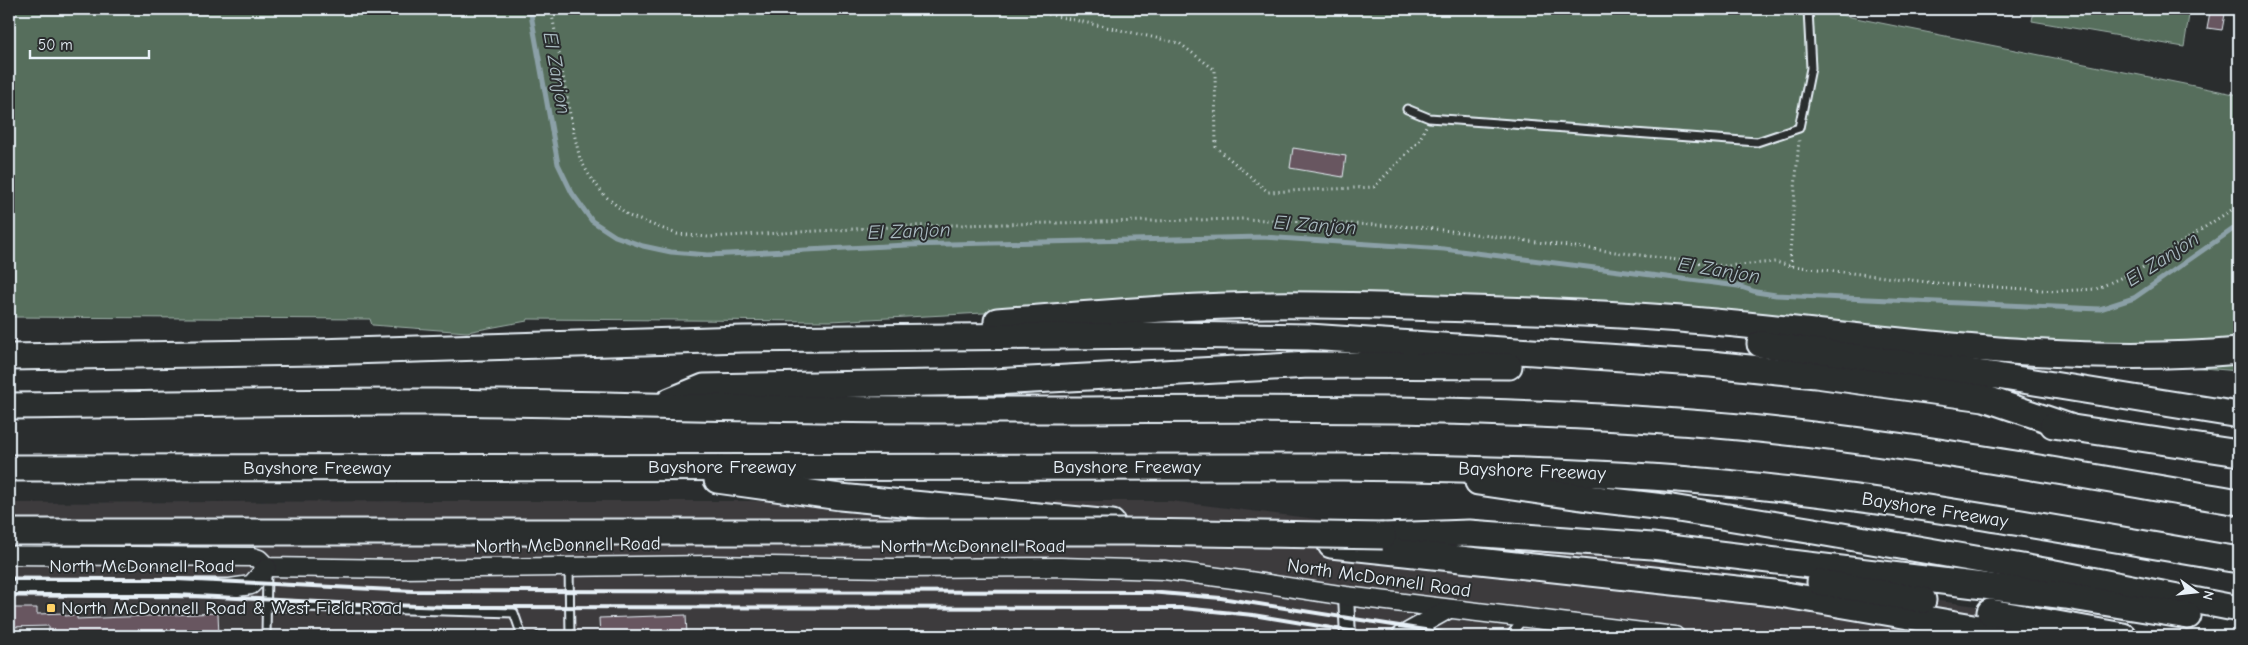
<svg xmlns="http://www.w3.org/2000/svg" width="2248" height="645" font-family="'Comic Neue',sans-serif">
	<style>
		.built { fill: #3c3a3d }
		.green { fill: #566e5b; stroke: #9fb0aa }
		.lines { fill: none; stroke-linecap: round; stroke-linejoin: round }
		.stream { stroke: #8ba0a7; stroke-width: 5 }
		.building { fill: #675760; stroke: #e8f1f8 }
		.service-casing { stroke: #e8f1f8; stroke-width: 11 }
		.minor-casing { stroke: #e8f1f8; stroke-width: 18 }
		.tertiary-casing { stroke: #e8f1f8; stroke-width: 21 }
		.motorway-casing { stroke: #e8f1f8; stroke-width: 29 }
		.path { stroke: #e8f1f8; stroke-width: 3; stroke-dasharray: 1 4; stroke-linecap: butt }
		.service { stroke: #2a2d2e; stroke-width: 7 }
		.minor { stroke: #2a2d2e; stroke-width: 14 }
		.tertiary { stroke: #2a2d2e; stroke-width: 18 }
		.motorway { stroke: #2a2d2e; stroke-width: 25 }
		.rail { stroke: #e8f1f8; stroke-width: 4 }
		.motorway-bridge-casing { stroke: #e8f1f8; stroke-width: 29; stroke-linecap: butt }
		.motorway-bridge { stroke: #2a2d2e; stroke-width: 25 }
		.poi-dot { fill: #ffd166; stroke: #2a2d2e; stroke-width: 2 }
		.labels { text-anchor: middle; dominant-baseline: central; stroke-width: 4; stroke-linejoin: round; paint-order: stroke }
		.street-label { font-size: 19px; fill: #e8f1f8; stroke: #2a2d2e }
		.poi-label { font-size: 19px; fill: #e8f1f8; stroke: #2a2d2e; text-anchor: start }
		.water-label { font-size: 20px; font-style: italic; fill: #aabbc2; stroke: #2a2d2e }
	</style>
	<rect width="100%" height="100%" fill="#2a2d2e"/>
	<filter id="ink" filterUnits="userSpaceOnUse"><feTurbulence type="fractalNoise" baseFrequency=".02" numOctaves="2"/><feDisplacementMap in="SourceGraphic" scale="10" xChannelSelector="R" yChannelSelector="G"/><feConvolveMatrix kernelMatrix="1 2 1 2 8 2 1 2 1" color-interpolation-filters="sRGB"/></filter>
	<g filter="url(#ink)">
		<path class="built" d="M431,501H1171L1486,540L2014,611L2083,636H9V503Z"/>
		<g class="green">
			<path d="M9,9H1811L2239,95V371L1599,318L1253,299L830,321L528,319L527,321L467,332L372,325L370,319L9,317Z"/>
			<path d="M2034,9H2190L2184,47L2032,21Z"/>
		</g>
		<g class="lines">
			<path class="stream" d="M530,9L558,164L572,193L592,221L615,236L643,246L671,252L708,255L907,245L1263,237L1444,249L1738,286L1756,292L1776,295L2100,309L2134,298L2239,225"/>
		</g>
		<g class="building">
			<path d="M2210,12L2225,14L2222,30L2207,28Z"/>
			<path d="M1293,148L1346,156L1343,177L1290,168Z"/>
			<path d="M9,608H37V614L65,613V616L77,615V619L218,613L219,636H49V626L9,627Z"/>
			<path d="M686,615L687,636H600L599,618Z"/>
		</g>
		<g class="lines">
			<g class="service-casing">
				<g id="service">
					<path d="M1407,109L1429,118L1757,142L1799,128L1811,68L1808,9"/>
					<path d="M569,567L570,636"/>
					<path d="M267,606L514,613L522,636"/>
					<path d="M266,636L267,572"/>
					<path d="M539,636H570"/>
					<path d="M1510,636L1523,619"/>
				</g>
			</g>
			<g class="minor-casing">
				<path id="minor" d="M1346,596L1348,636"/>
			</g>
			<g class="tertiary-casing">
				<g id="tertiary">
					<path d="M9,555L253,557L259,559L267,567L401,569L711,565L891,568L1060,567L1164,570L1249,581L1346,596L1675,636"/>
					<path d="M9,587L230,588L251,585L267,567"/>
					<path d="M1401,636L1449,609"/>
				</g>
			</g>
			<g class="motorway-casing">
				<g id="motorway">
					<path d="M997,321C1086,315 1176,306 1266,305C1334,304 1403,307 1472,309C1537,311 1601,313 1666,318C1858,332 2045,368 2239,351"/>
					<path d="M1760,344L1997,376L2239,415"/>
					<path d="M9,357L317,352L743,339L1166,335L1309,337L1711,364L1816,375L1984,398L2070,427"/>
					<path d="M670,401L704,387L994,382L1309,365L1509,366"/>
					<path d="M9,406C151,405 294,401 436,402C601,404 766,410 930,410C1200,411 1470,402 1739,427C1907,443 2073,474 2239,502"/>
					<path d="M2053,425L2239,453"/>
					<path d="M9,468L1343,467C1493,469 1642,472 1791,490C1941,507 2090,535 2239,560"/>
					<path d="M717,480L840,497L1112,523"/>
					<path d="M1478,482L1595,499L1672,508L1814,531L2050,572L2239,609"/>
					<path d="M1383,536L1469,533L1652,546L2066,596L2188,616"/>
					<path d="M1331,545L1774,593L2026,636"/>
					<path d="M1820,582L1923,600"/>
					<path d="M1990,612L2123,636"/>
				</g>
			</g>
			<g class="path">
				<path d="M551,9L571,120L580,159L589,175L604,195L629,216L677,234L708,237L909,226L1244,219L1419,227L1725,266L1775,262L1792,266L1936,283L2056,291L2096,289L2142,268L2239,205"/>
				<path d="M1024,9L1179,43L1215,70L1216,147L1268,192L1374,187L1419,141L1426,126"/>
				<path d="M1792,266L1790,252L1799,139"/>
			</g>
			<use href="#service" class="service"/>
			<use href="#minor" class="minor"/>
			<use href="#tertiary" class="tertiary"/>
			<use href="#motorway" class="motorway"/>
			<g class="rail">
				<path d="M9,579H176L413,591L1149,592L1221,598L1463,636"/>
				<path d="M9,595H176L359,604L448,607L1183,608L1253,615L1380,636"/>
			</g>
			<g class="motorway-bridge-casing">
				<path id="motorway-bridge" d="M9,532H1137L1383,536"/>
			</g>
			<use href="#motorway-bridge" class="motorway-bridge"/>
		</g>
	</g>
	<rect class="poi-dot" x="46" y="603" width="10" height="10" rx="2.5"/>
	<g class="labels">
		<g class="street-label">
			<text x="722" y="467">Bayshore Freeway</text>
			<text x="1127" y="467">Bayshore Freeway</text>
			<text x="317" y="468">Bayshore Freeway</text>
			<text transform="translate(1532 471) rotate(2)">Bayshore Freeway</text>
			<text transform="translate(1935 510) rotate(9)">Bayshore Freeway</text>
			<text transform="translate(568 545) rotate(-1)">North McDonnell Road</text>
			<text x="973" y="546">North McDonnell Road</text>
			<text x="142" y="566">North McDonnell Road</text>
			<text transform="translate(1379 578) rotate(8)">North McDonnell Road</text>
		</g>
		<g class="poi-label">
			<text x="61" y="608">North McDonnell Road &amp; West Field Road</text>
		</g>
		<g class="water-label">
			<text transform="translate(557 73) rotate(80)">El Zanjon</text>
			<text transform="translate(1315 225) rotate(4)">El Zanjon</text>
			<text transform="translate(909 231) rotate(-2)">El Zanjon</text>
			<text transform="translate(2162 259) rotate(-33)">El Zanjon</text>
			<text transform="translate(1719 270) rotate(9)">El Zanjon</text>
		</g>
	</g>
	<rect width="2248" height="645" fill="none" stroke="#2a2d2e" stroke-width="30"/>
	<rect x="15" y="15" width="2218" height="615" fill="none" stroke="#e8f1f8" stroke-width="2" filter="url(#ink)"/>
	<g transform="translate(2196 592) rotate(105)" stroke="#2a2d2e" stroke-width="4" paint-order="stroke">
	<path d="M0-4L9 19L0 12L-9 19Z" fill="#e8f1f8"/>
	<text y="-8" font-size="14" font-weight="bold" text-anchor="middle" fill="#e8f1f8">N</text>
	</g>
	<path d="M30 50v8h119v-8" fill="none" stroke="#e8f1f8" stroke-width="2.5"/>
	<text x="38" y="50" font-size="15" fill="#e8f1f8" stroke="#2a2d2e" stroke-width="4" paint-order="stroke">50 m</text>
</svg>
